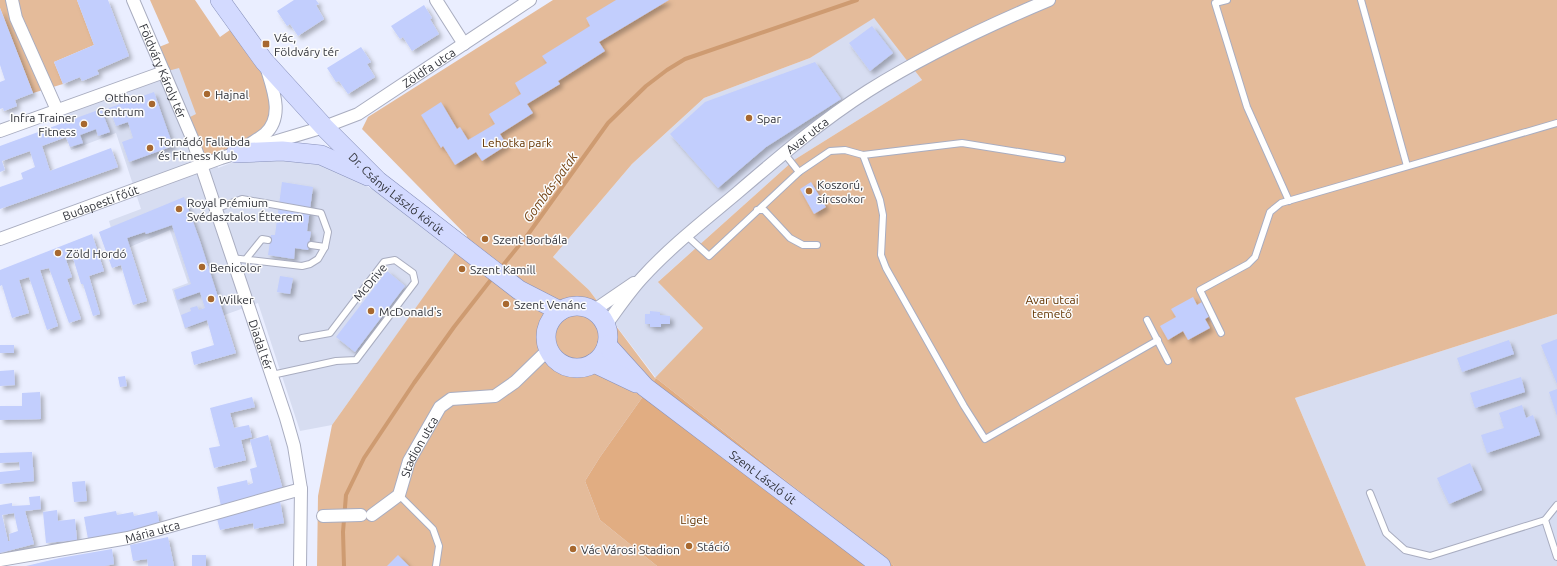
<svg xmlns="http://www.w3.org/2000/svg" width="1557" height="566" font-family="Ubuntu,sans-serif">
	<style>
		.built { fill: #d7ddf1 }
		.green { fill: #e4bb9a; fill-rule: evenodd }
		.forest { fill: #e1ad82 }
		.lines { fill: none; stroke-linecap: round; stroke-linejoin: round }
		.stream { stroke: #ce9b71; stroke-width: 4 }
		.building { fill: #c2cefd; fill-rule: evenodd; filter: url(#shadow) }
		.lane-casing { stroke: #a9adc0; stroke-width: 8 }
		.street-casing { stroke: #a9adc0; stroke-width: 14 }
		.primary-casing { stroke: #8790ba; stroke-width: 20 }
		.lane { stroke: #fff; stroke-width: 6 }
		.street { stroke: #fff; stroke-width: 12 }
		.primary { stroke: #d3daff; stroke-width: 19 }
		.poi-dot { fill: #a7682f; stroke: #fcfcfc; stroke-width: 1.5 }
		.labels { text-anchor: middle; dominant-baseline: central; stroke-width: 3; stroke-linejoin: round; paint-order: stroke }
		.poi-label { font-size: 12px; fill: #31333a; stroke: #fcfcfc; text-anchor: start }
		.street-label { font-size: 12px; fill: #31333a; stroke: #fcfcfc }
		.park-label { font-size: 12px; fill: #643400; stroke: #fcfcfc }
		.water-label { font-size: 13px; font-style: italic; fill: #754414; stroke: #fcfcfc }
	</style>
	<defs>
		<filter id="shadow"><feDropShadow dx="3.5" dy="3.5" stdDeviation="2" flood-color="#0004"/></filter>
	</defs>
	<rect width="100%" height="100%" fill="#eaeeff"/>
	<g class="built">
		<path d="M874,17L922,80L794,160L659,281L703,328L656,378L589,290L553,257L632,164L704,98L810,58Z"/>
		<path d="M179,60L218,168L231,163L262,157L306,159L348,174L395,204L457,251L332,425L300,431L258,303L185,329L172,289L188,283L170,230L118,252L109,221L141,209L116,133L71,150L59,115Z"/>
		<path d="M1557,314V566H1366L1295,398Z"/>
	</g>
	<g class="green">
		<path d="M0,0H77L94,45L54,62L63,84L33,93L0,8Z"/>
		<path d="M150,0H195L220,37L237,25L264,61L276,102L265,134L200,165L184,120L196,114L179,68L164,72L154,49L169,43Z"/>
		<path d="M553,0H1557V314L1295,398L1366,566H894L656,378L600,457L585,481L600,520L657,566H317L318,496L332,425L467,236L362,129L368,117ZM874,18L922,80L794,160L658,282L703,328L655,378L589,290L553,257L632,164L704,98L810,58Z"/>
	</g>
	<path class="forest" d="M656,378L894,566H657L600,520L585,481L600,457Z"/>
	<g class="lines">
		<g class="stream">
			<path d="M500,269L529,233L608,123L646,86L667,70L685,59L857,0"/>
			<path d="M344,566L343,532L346,495L364,458L414,383L454,327L493,277"/>
		</g>
	</g>
	<g class="building">
		<path d="M77,0H108L129,56L97,70L99,74L87,79L82,81L80,77L63,84L54,62L94,45Z"/>
		<path d="M294,0H316L319,4L316,5L324,19L298,36L290,24L287,26L277,11Z"/>
		<path d="M616,0H669L599,42L605,51L558,81L560,84L527,104L533,113L500,134L507,145L482,161L476,152L455,165L443,146L441,148L421,115L441,102L457,129L460,127L468,140L495,124L489,114L521,94L515,83L547,63L542,56L590,26L586,18Z"/>
		<path d="M424,5L432,18L430,19L439,34L412,51L403,37L400,39L391,26Z"/>
		<path d="M0,8L33,93L15,100L17,106L4,111L3,108L0,109V82L5,80L0,65Z"/>
		<path d="M872,26L893,53L870,71L849,43Z"/>
		<path d="M361,47L371,62L367,64L375,77L348,94L339,81L336,82L327,68Z"/>
		<path d="M815,62L841,99L766,147L718,188L670,134L705,102Z"/>
		<path d="M154,92L173,146L129,162L122,142L133,138L128,122L116,126L109,108Z"/>
		<path d="M101,109L110,132L98,136L96,129L80,135L83,143L70,147L66,137L42,146L50,171L111,148L118,167L0,209V187L23,179L21,173L35,167L30,151L2,161L5,170L0,172V146Z"/>
		<path d="M282,182L313,187L307,231L311,232L308,250L295,248L294,259L268,255L271,235H275Z"/>
		<path d="M811,182L826,207L814,214L800,189Z"/>
		<path d="M184,197L200,241L236,353L194,365L191,352L214,345L207,320L185,328L181,315L191,311L190,308L197,306L199,310L205,308L200,292L177,300L174,290L191,284L172,225L146,234L145,232L127,238L147,301L133,305L121,265L112,268L99,232Z"/>
		<path d="M92,234L104,271L89,276L100,314L93,316L83,284H81L73,258L66,260L72,277L67,279L81,319L69,323L49,268L40,270L58,326L47,330L29,277L19,280L29,313L12,318L2,285L0,286V270Z"/>
		<path d="M387,271L405,286L355,352L336,337Z"/>
		<path d="M280,276L293,278L290,294L277,292Z"/>
		<path d="M1193,297L1197,305L1202,302L1210,316L1205,319L1210,328L1188,340L1183,331L1168,340L1160,326L1176,317L1171,309Z"/>
		<path d="M650,311L660,312V315L670,316V324H661V327H650V324H645V314H650Z"/>
		<path d="M1557,339V384L1541,345Z"/>
		<path d="M1509,340L1514,354L1462,372L1457,358Z"/>
		<rect x="0" y="345" width="14" height="8"/>
		<path d="M14,370L15,385L0,386V371Z"/>
		<path d="M125,376L127,386L120,387L118,377Z"/>
		<path d="M1521,377L1525,392L1475,408L1470,393Z"/>
		<path d="M1557,389V416L1549,392Z"/>
		<path d="M40,392L41,419L0,420V406H22V393Z"/>
		<path d="M252,397L255,407L230,413L234,428L249,425L252,437L241,440L246,460L214,468L209,448L220,446L210,408Z"/>
		<path d="M1522,405L1526,418L1533,415L1540,435L1487,453L1481,435L1504,428L1499,413Z"/>
		<path d="M268,435L283,490L221,506L217,487L247,480L248,485L253,483L250,469L257,467L250,440Z"/>
		<path d="M32,452L34,481L0,484V472L20,470L19,462L0,463V453Z"/>
		<path d="M1470,463L1482,490L1449,504L1437,478Z"/>
		<path d="M85,481L87,501L74,502L72,482Z"/>
		<path d="M40,496L41,509L25,511L34,544L0,553V505L12,503V506L30,505L29,497ZM14,513L18,531L9,534L10,541H8L2,515Z"/>
		<path d="M280,501L284,523L254,529L253,523L220,530L216,515Z"/>
		<path d="M57,510L58,521L75,519L77,540L46,543L43,512Z"/>
		<path d="M116,511L117,515L133,512L134,516L157,511L160,526L88,539L84,517Z"/>
		<path d="M168,537L174,566H148L147,559L133,561L130,545Z"/>
		<path d="M112,549L114,564L105,566H26L60,558Z"/>
		<rect x="192" y="555" width="14" height="11"/>
		<path d="M398,555L409,566H387Z"/>
	</g>
	<g class="lines">
		<g class="lane-casing">
			<g id="lane">
				<path d="M1227,0L1215,3L1247,107L1289,201"/>
				<path d="M1361,0L1407,166"/>
				<path d="M784,153L799,172"/>
				<path d="M863,155L880,200L883,215L881,255L886,268L964,406L985,439L1158,340"/>
				<path d="M215,209L242,199L321,213L328,232L325,247L318,259L310,264L302,266L231,258"/>
				<path d="M757,210H764L790,238L803,245H817"/>
				<path d="M687,236L709,256L799,172L830,151L845,150L863,155L962,143L1062,159"/>
				<path d="M311,245L325,247"/>
				<path d="M246,259L262,239L268,240"/>
				<path d="M1147,320L1168,361"/>
				<path d="M1221,333L1200,290L1248,264L1255,257L1270,212L1281,203L1557,123"/>
				<path d="M272,375L336,361L356,360L415,282L413,273L395,260L384,262L330,333L302,338"/>
				<path d="M1370,493L1386,533L1405,550L1430,556L1545,520"/>
				<path d="M399,495L433,529L439,546L436,566"/>
				<path d="M1557,505L1545,520L1557,557"/>
			</g>
		</g>
		<g class="street-casing">
			<g id="street">
				<path d="M12,0L16,18L57,110"/>
				<path id="s1" d="M133,0L192,138L286,418L294,446L301,489L300,566"/>
				<path d="M436,0L464,44"/>
				<path d="M0,131L164,72"/>
				<path d="M247,146C253,142 260,138 265,134C285,116 272,87 266,66"/>
				<path id="s2" d="M0,239L221,158L324,127L358,114L530,0"/>
				<path d="M593,311L634,283"/>
				<path id="s3" d="M605,326C617,310 629,292 642,278C670,247 705,220 737,193C779,157 821,121 868,91C925,55 987,26 1049,0"/>
				<path id="s4" d="M372,515L399,495L409,461L440,407L451,399L495,396L515,382L548,350"/>
				<path d="M323,516L361,515"/>
				<path id="s5" d="M0,560L128,538L301,489"/>
			</g>
		</g>
		<g class="primary-casing">
			<g id="primary">
				<path id="s6" d="M220,0L264,61L324,127L378,181L519,290L560,311"/>
				<path d="M236,153L282,151L321,155L368,176"/>
				<circle cx="577" cy="337" r="31"/>
				<path id="s7" d="M607,345L645,387L881,566"/>
				<path d="M594,363L636,383"/>
			</g>
		</g>
		<use href="#lane" class="lane"/>
		<use href="#street" class="street"/>
		<use href="#primary" class="primary"/>
	</g>
	<g class="poi-dot">
		<rect x="262" y="40" width="8" height="8" rx="2"/>
		<circle cx="207" cy="94" r="4"/>
		<circle cx="152" cy="104" r="4"/>
		<circle cx="749" cy="118" r="4"/>
		<circle cx="84" cy="124" r="4"/>
		<circle cx="150" cy="148" r="4"/>
		<circle cx="809" cy="191" r="4"/>
		<circle cx="179" cy="209" r="4"/>
		<circle cx="485" cy="239" r="4"/>
		<circle cx="58" cy="253" r="4"/>
		<circle cx="202" cy="267" r="4"/>
		<circle cx="462" cy="269" r="4"/>
		<circle cx="211" cy="299" r="4"/>
		<circle cx="506" cy="304" r="4"/>
		<circle cx="371" cy="311" r="4"/>
		<circle cx="689" cy="546" r="4"/>
		<circle cx="573" cy="549" r="4"/>
	</g>
	<g class="labels">
		<g class="poi-label">
			<text x="274" y="37">Vác,<tspan x="274" dy="14">Földváry tér</tspan></text>
			<text x="215" y="94">Hajnal</text>
			<text x="144" y="97" text-anchor="end">Otthon<tspan x="144" dy="14">Centrum</tspan></text>
			<text x="76" y="117" text-anchor="end">Infra Trainer<tspan x="76" dy="14">Fitness</tspan></text>
			<text x="757" y="118">Spar</text>
			<text x="158" y="141">Tornádó Fallabda<tspan x="158" dy="14">és Fitness Klub</tspan></text>
			<text x="817" y="184">Koszorú,<tspan x="817" dy="14">sírcsokor</tspan></text>
			<text x="187" y="202">Royal Prémium<tspan x="187" dy="14">Svédasztalos Étterem</tspan></text>
			<text x="493" y="239">Szent Borbála</text>
			<text x="66" y="253">Zöld Hordó</text>
			<text x="210" y="267">Benicolor</text>
			<text x="470" y="269">Szent Kamill</text>
			<text x="219" y="299">Wilker</text>
			<text x="514" y="304">Szent Venánc</text>
			<text x="379" y="311">McDonald's</text>
			<text x="697" y="546">Stáció</text>
			<text x="581" y="549">Vác Városi Stadion</text>
		</g>
		<g class="street-label">
			<text stroke="none"><textPath href="#s2" startOffset="464">Zöldfa utca</textPath></text>
			<text stroke="none"><textPath href="#s1" startOffset="77">Földváry Károly tér</textPath></text>
			<text stroke="none"><textPath href="#s3" startOffset="279">Avar utca</textPath></text>
			<text stroke="none"><textPath href="#s6" startOffset="263">Dr. Csányi László körút</textPath></text>
			<text stroke="none"><textPath href="#s2" startOffset="107">Budapesti főút</textPath></text>
			<text transform="translate(370 282) rotate(-50)">McDrive</text>
			<text stroke="none"><textPath href="#s1" startOffset="368">Diadal tér</textPath></text>
			<text stroke="none"><textPath href="#s4" startOffset="86">Stadion utca</textPath></text>
			<text stroke="none"><textPath href="#s7" startOffset="205">Szent László út</textPath></text>
			<text stroke="none"><textPath href="#s5" startOffset="155">Mária utca</textPath></text>
		</g>
		<g class="park-label">
			<text x="517" y="142">Lehotka park</text>
			<text x="1052" y="299">Avar utcai<tspan x="1052" dy="14">temető</tspan></text>
			<text x="694" y="519">Liget</text>
		</g>
		<g class="water-label">
			<text transform="translate(550 187) rotate(-54)">Gombás-patak</text>
		</g>
	</g>
</svg>
